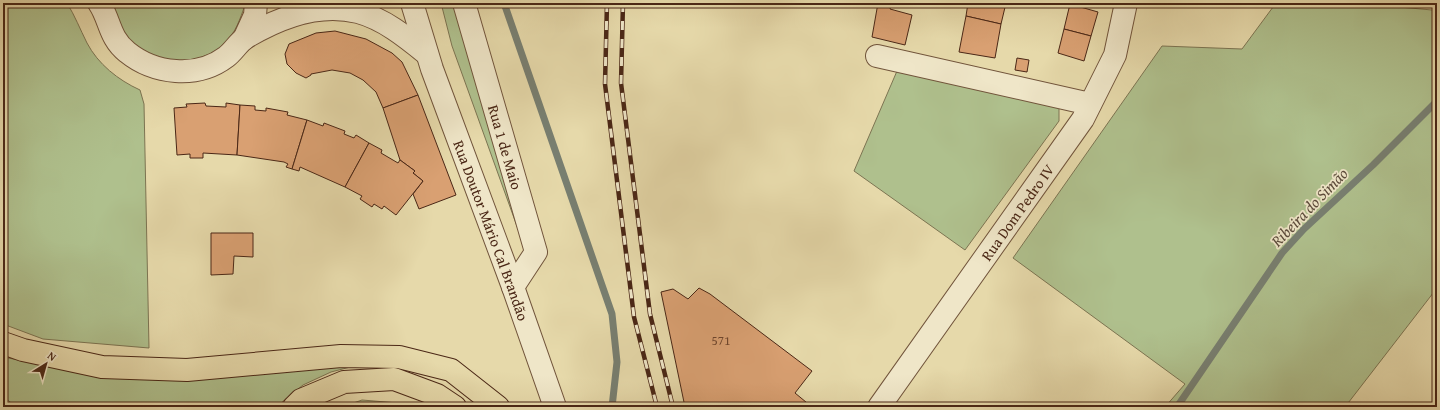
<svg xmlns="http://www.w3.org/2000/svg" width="1440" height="410" font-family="'Gentium Book Plus',serif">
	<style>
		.green { fill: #afc08d; stroke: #7c7452 }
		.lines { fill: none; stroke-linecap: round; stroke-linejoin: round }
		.stream { stroke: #787f71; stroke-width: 7 }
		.building { fill: #d9a072; stroke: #4a2716 }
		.minor-casing { stroke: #71543b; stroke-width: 24 }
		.highway-casing { stroke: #4a2716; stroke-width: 24 }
		.minor { stroke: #efe6c8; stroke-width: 22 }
		.highway { stroke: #e6d9aa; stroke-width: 22 }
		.rail-casing { stroke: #4a2716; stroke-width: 4.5 }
		.rail { stroke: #efe6c8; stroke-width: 3; stroke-dasharray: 9; stroke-linecap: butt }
		.labels { text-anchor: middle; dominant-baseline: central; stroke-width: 3.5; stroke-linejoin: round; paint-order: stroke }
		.number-label { font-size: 13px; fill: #6e452d }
		.street-label { font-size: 15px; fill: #4a2716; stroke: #efe6c8 }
		.water-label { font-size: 16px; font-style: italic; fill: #5d4c3c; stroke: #efe6c8 }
	</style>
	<rect width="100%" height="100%" fill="#e6d9aa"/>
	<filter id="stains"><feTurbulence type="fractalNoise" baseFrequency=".005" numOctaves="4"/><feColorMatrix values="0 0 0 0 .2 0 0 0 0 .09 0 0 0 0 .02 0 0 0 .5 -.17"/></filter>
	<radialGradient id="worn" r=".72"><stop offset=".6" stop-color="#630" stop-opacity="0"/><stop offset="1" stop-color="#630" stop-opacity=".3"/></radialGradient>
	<g class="green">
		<path d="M3,3H67C75,16 80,29 87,43C98,64 118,80 140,90L144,104L149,348L43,339L3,324Z"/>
		<path d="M113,3H244L245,5C240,19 236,32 225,43C199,69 150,66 127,37C119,27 115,15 113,3Z"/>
		<path d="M441,3H453L527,254L452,46Z"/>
		<path d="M1276,3H1356L1432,10L1437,5V288L1345,407H1165L1185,384L1013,258L1162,46L1242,49Z"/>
		<path d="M897,71L1059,106V121L965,250L854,171Z"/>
		<path d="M3,357L88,373L358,365L331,372L303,385L276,407H16L3,396Z"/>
		<path d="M362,400L410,404L418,407H342Z"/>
	</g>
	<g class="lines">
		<g class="stream">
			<path d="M504,3L612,314L617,362L612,407"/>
			<path d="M1177,407L1282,253L1304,229L1373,165L1437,101"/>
		</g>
	</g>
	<g class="building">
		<path d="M878,3H892L890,9L912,15L905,45L872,37Z"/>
		<path d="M968,3H1006L1001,24L966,16Z"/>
		<path d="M1070,4L1098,12L1091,36L1064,29Z"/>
		<path d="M966,16L1001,24L995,58L959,52Z"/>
		<path d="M1064,29L1091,36L1084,61L1058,53Z"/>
		<path d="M335,31L366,39L392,53L402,62L418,95L383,108L376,92L363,80L350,73L332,70L311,74V75L306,78L296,73L287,64L285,54L289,44L316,33Z"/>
		<path d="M1017,58L1029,60L1027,72L1015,70Z"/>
		<path d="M418,95L456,195L419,209L413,194L423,181L413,173L415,171L400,160L383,108Z"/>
		<path d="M205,103L206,106L226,107V103L240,105L237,155L203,153V158H190V154L177,155L174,108L187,107L186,104Z"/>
		<path d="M240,105L255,106V110L266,111V108L288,112L287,115L307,120L292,169L286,167L288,164L284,162L237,155Z"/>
		<path d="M307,120L323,126L324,123L345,131L344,134L354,138L356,135L369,143L345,187L300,167L299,171L292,169Z"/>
		<path d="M369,143L382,150L381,153L398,163L400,160L415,171L413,173L423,181L396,215L384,206L382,209L374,204L372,207L360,199L362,196L345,187Z"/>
		<path d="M211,233H253V257L234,256L233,274L211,275Z"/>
		<path d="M699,288L710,294L812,371L795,393L812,407H685L661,292L673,289L688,299Z"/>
	</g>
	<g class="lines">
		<g class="minor-casing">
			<g id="minor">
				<path d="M99,3C110,19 109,38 127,52C154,74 197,79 226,57C233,52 238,43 245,38C278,18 319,2 358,12C384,19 406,37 427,54"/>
				<path id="s1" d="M412,3L432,69L513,287L555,407"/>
				<path id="s2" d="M464,3L536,252L513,287"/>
				<path d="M244,39L255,15L256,3"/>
				<path d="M877,56L1090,104"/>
				<path id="s3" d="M879,407L1083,119L1115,55L1126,3"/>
			</g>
		</g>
		<g class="highway-casing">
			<g id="highway">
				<path d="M3,343L23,350L102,367L187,370L341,356L399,357L451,370L498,407"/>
				<path d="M294,407L301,400L344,382L394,379L437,395L455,407"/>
			</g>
		</g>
		<use href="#minor" class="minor"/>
		<use href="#highway" class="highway"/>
		<g class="rail-casing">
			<g id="rail">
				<path d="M607,3L605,84L634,317L657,407"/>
				<path d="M623,3L621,83L650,314L673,407"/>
			</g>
		</g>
		<use href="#rail" class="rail"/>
	</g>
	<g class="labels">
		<g class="number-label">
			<text x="721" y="340">571</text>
		</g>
		<g class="street-label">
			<text stroke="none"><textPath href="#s2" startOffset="150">Rua 1 de Maio</textPath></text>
			<text stroke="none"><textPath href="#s3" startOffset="239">Rua Dom Pedro IV</textPath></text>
			<text stroke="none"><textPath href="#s1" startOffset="241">Rua Doutor Mário Cal Brandão</textPath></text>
		</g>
		<g class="water-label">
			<text transform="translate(1309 207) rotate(-46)">Ribeira do Simão</text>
		</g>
	</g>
	<rect width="1440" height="410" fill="none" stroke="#e6d9aa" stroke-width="16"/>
	<rect x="4" y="4" width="1432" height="402" fill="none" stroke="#4a2716" stroke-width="2"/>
	<rect x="8" y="8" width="1424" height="394" fill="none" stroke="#4a2716"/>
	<g transform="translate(46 364) rotate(37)" stroke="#efe6c8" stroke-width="3" paint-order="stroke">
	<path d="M0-3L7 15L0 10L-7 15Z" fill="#4a2716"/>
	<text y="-6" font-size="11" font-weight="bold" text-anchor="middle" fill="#4a2716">N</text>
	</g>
	<rect width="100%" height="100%" filter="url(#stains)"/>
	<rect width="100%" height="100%" fill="url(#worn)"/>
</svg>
